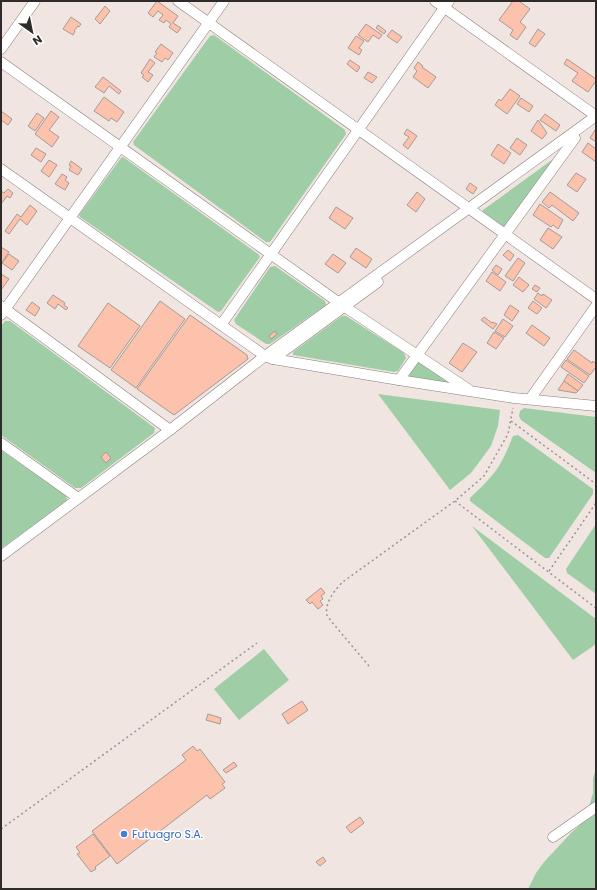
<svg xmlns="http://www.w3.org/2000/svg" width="597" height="890" font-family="Poppins,sans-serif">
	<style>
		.green { fill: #9fcea6 }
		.building { fill: #fcc2ab; stroke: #a59b98 }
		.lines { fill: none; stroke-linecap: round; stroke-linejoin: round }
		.street-casing { stroke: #887e7b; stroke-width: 11 }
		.path { stroke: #9b9391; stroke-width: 1.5; stroke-dasharray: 2 3; stroke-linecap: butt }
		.street { stroke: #fff; stroke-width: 10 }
		.shop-dot { fill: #3f7fe0; stroke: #fff; stroke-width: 1.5 }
		.labels { text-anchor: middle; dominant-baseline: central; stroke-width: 3; stroke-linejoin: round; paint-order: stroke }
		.shop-label { font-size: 11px; fill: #366cbe; stroke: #fff; text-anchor: start }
	</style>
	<rect width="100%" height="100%" fill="#f0e5e1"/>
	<g class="green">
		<path d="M214,35L345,130L346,134L270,242H266L134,145L133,142L210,36Z"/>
		<path d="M123,157L258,254L260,257L221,311L218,312L80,217L79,215L121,158Z"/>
		<path d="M556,157L505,227H504L482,213L483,210Z"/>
		<path d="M275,266L325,301L326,305L270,344H266L236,324L234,320L270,267Z"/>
		<path d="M342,316H346L404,353L406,358L398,371L394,372L293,355V352Z"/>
		<path d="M5,321H10L155,428L154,433L81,488H75L1,435V326Z"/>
		<path d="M418,362H419L451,383L410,377L409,376V375Z"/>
		<path d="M378,394L500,410L498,426L491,446L471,473L450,490Z"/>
		<path d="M524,408L596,417V473L521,420L519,416L520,411Z"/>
		<path d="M518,435L593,489V494L549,558H545L470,501V498C478,490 487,482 494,473C503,462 508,448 513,436Z"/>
		<path d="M1,450L66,496L67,500L1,549Z"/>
		<path d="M596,524V594L567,573L566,569Z"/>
		<path d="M472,526L596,619V644L573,660Z"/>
		<path d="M264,649L289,680L239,720L214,689Z"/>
		<path d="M596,769V889H528L536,873L544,862L571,833L582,823L587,817L588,810L593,793V778Z"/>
	</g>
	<g class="building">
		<path d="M157,1L178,16L173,23L181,28L177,33L169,27L171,24L166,20L164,23L159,20L163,15L158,11L153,17L148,13Z"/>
		<path d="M513,1H519L530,9L520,22L526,27L517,40L510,35L513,30L499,20Z"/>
		<path d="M105,6L110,11L100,24L95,19Z"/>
		<path d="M71,17L81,24L79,27L78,26L74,31H75L73,35L63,29Z"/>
		<path d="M366,24L382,35L379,39L373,35L368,42L358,35Z"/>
		<path d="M378,25L386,31L384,34L376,28Z"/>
		<path d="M538,29L545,34L535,47L529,43Z"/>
		<path d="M392,30L402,37L397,43L387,36Z"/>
		<path d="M356,36L364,41L359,48L362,50L359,55L348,48Z"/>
		<path d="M161,44L173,53L168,60L165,58L162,62L154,57L157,53L155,52Z"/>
		<path d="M150,59L155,63L148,72L153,75L148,82L142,77L144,75L141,73Z"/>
		<path d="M567,59L596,79V81L588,92L572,81L578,73L564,64Z"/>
		<path d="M350,60L360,67L357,72L347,64Z"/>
		<path d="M418,62L423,66L422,67L436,77L428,88L413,77L417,71L414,68Z"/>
		<path d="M368,72L377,77L372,83L364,78Z"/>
		<path d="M103,77L121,91L119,94L109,86L104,93L95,87Z"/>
		<path d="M510,89L520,96L507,114L495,105L499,99L501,101Z"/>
		<path d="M104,97L124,112L117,122L111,118L109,121L94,111Z"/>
		<path d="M521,98L533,106L529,112L517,104Z"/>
		<path d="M1,111L12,119L8,125L1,120Z"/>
		<path d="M51,111L59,117L49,130L59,137L52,147L35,134Z"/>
		<path d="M37,113L44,118L35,131L28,126Z"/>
		<path d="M545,114L560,125L556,131L540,120Z"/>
		<path d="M538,120L547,133L542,139L531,131Z"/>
		<path d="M407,129L417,136L408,149L403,145L409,137L404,134Z"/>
		<path d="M595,130L596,131V142L590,138Z"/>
		<path d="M517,138L527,145L520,155L510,148Z"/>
		<path d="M588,143L596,149V162L582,152Z"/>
		<path d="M498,144L511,153L504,164L491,155Z"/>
		<path d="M36,148L46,154L41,162L31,155Z"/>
		<path d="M49,160L57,165L49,177L41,171Z"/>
		<path d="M71,161L82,169L78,175L69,170L71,166L69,165Z"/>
		<path d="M576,173L586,179L577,192L567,185Z"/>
		<path d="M62,174L67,177L65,180L69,183L65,190L55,184Z"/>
		<path d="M470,183L477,188L473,194L466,189Z"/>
		<path d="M8,189L13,193L10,198L7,196L1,204V191L4,193Z"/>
		<path d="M417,192L425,199L416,212L407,205Z"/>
		<path d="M550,192L579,213L573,221L552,205L549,208L542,202Z"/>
		<path d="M540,204L563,220L558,229L553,225L551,227L533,215Z"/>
		<path d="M30,205L37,211L27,225L20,219L9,234L5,231L17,214L21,217Z"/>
		<path d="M336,207L353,218L345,229L329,218Z"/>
		<path d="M548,228L562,237L553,249L540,240Z"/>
		<path d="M1,247L9,252L1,264Z"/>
		<path d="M356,248L372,259L366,268L350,257Z"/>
		<path d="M508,250L514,255L510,261L503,255Z"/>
		<path d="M9,254L19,261L12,270L2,263Z"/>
		<path d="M333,254L346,263L338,273L325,264Z"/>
		<path d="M518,258L525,263L513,281L505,276Z"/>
		<path d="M496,265L502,269L498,275L492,270Z"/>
		<path d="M492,272L506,282L500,291L486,281Z"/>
		<path d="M1,274L9,279L1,290Z"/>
		<path d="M519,277L529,285L523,292L513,285Z"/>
		<path d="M535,285L540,288L537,292L532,289Z"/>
		<path d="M538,293L542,296L543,294L552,300L546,308L534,299Z"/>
		<path d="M53,295L65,303L64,305L68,308L66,310L58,304L55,309L47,303Z"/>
		<path d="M160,301L185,319L136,388L111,370Z"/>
		<path d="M533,301L542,308L537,314L528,308Z"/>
		<path d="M32,302L40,308L35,316L26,310Z"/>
		<path d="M108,303L140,326L110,368L78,346Z"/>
		<path d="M510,305L519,311L512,321L504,315Z"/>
		<path d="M190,315L247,355L248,359L174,415L137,389Z"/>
		<path d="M484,317L492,323L493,322L497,324L493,329L481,320Z"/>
		<path d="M503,319L513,326L505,337L495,331Z"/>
		<path d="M532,325L550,338L544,346L526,333Z"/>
		<path d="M275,331L277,334L271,339L269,336Z"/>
		<path d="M494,332L504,338L496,349L487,343Z"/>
		<path d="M463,343L477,352L462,372L449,363Z"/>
		<path d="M574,350L592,363L593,361L596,364V367L590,375L567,359Z"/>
		<path d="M566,360L589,376L584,383L561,367Z"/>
		<path d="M568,374L583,385L578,391L564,381Z"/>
		<path d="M564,381L578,391L576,393L558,390Z"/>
		<path d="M106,452L111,458L106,463L101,457Z"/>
		<path d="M321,588L325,593L321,596L323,599L320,601L323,605L318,609L312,602L310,604L306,600Z"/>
		<path d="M302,701L308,710L288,724L282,714Z"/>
		<path d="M208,714L221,718L220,724L206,720Z"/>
		<path d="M193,746L197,751L200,749L225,782L222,784L225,788L210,799L207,795L117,864L92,831L186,760L182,755Z"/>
		<path d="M234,762L237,766L226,773L223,770Z"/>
		<path d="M360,817L364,823L351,833L346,827Z"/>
		<path d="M93,834L110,856L95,867L96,869L91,872L77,854L80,853L76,847Z"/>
		<path d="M323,857L326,861L320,866L316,862Z"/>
	</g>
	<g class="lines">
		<g class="street-casing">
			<g id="street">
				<path d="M178,1L596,299"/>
				<path d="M1,49L35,1"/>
				<path d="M1,62L345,307L468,389"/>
				<path d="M1,169L265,356L273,359L399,380L514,398L596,406"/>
				<path d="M1,306L170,430"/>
				<path d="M1,315L224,1"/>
				<path d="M221,325L449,1"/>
				<path d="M273,359L378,282"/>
				<path d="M399,380L575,138"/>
				<path d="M530,399L596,306"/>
				<path d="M1,443L78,498"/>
				<path d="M1,556L170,430L265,356L596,116L435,1"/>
				<path d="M553,837L596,807"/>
			</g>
		</g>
		<g class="path">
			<path d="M511,421L596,484"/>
			<path d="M455,501L596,608"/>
			<path d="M549,571L596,503"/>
			<path d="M369,666L331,621C330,619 328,617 327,615C324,603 336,588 344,581L455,501L484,476L508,434L513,408"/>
			<path d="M1,829L257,643"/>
		</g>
		<use href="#street" class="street"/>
	</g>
	<circle class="shop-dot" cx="124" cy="834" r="4"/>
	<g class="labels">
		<g class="shop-label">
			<text x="132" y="834">Futuagro S.A.</text>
		</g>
	</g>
	<rect width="597" height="890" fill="none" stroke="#2f2b2a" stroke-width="4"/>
	<g transform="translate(32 32) rotate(147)" stroke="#ffffff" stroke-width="3" paint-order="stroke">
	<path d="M0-3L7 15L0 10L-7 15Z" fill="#2f2b2a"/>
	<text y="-6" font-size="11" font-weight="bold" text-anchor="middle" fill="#2f2b2a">N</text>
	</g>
</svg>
